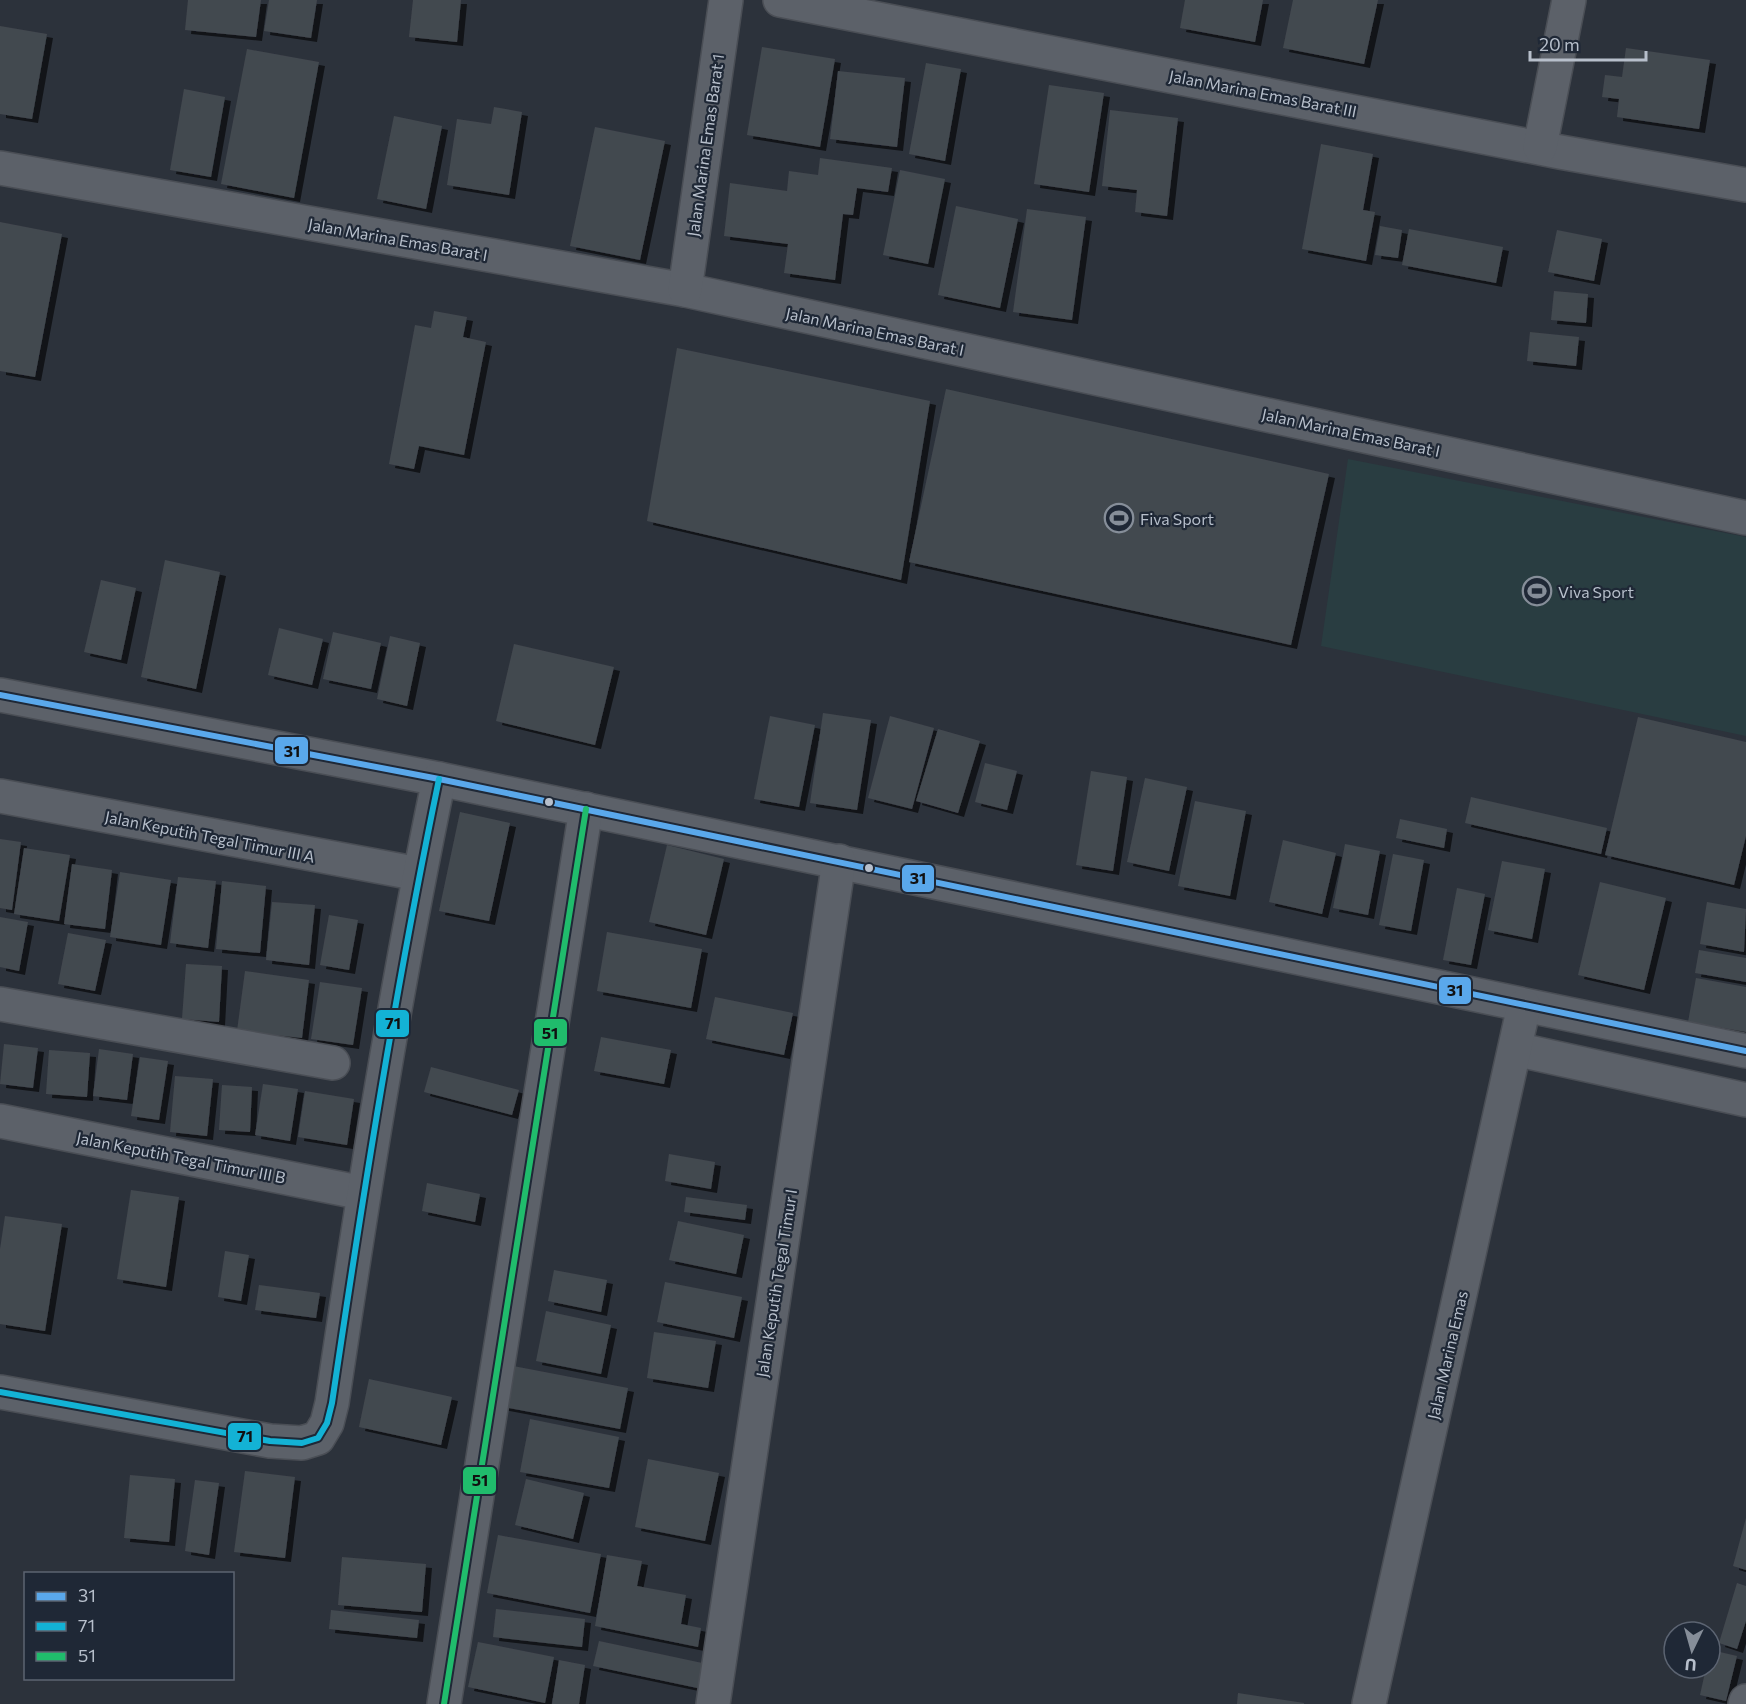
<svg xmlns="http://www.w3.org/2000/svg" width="1746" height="1704" font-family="Commissioner,sans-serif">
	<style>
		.green { fill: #293d41 }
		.building { fill: #43484f; filter: url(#shadow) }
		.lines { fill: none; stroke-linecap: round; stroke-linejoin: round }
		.minor-casing { stroke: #4a4e55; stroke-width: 36 }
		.minor { stroke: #5c6169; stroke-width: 33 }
		.bus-1-casing { stroke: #1f2836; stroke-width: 10 }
		.bus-2-casing { stroke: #1f2836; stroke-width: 10 }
		.bus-3-casing { stroke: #1f2836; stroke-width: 10 }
		.bus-1 { stroke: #5aa8eb; stroke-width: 6 }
		.bus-2 { stroke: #13b2d5; stroke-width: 6 }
		.bus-3 { stroke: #20bc6c; stroke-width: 6 }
		.bus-dot { fill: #b7bfcb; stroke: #1f2836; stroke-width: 2 }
		.labels { text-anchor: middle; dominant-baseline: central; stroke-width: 4.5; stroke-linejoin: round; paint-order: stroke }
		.street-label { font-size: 16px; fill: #b7bfcb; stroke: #1f2836 }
		.poi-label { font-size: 16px; fill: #b7bfcb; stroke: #1f2836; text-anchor: start }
		.line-badge { stroke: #1f2836; stroke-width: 2 }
		.pale-badge-label { font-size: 16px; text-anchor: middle; font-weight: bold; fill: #111 }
	</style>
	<defs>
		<filter id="shadow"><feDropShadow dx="6" dy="4" stdDeviation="0" flood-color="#0009"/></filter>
	</defs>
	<rect width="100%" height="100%" fill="#2c323b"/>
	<path class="green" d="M1348,459L1746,537V736L1321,646Z"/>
	<g class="building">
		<path d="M188,0H261L256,37L185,30Z"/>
		<path d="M269,0H317L311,38L264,31Z"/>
		<path d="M413,0H461L457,42L409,37Z"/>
		<path d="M1185,0H1263L1255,42L1180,28Z"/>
		<path d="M1293,0H1378L1364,64L1283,48Z"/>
		<path d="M0,26L47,34L32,119L0,114Z"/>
		<path d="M762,47L835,59L820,147L747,135Z"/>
		<path d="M1626,48L1710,60L1699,129L1617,117L1619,99L1602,97L1605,75L1622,77Z"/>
		<path d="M247,49L319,62L294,198L221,184Z"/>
		<path d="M926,63L961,69L945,161L909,154Z"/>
		<path d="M838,71L905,78L897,147L830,139Z"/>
		<path d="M1049,85L1104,93L1089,192L1034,184Z"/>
		<path d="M184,89L225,97L211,177L170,170Z"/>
		<path d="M494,107L522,112L509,195L447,185L457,119L491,124Z"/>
		<path d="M1110,110L1178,118L1167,216L1135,212L1137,190L1102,186Z"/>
		<path d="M394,116L442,126L426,209L377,199Z"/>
		<path d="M595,127L665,141L640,260L570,246Z"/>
		<path d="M1321,144L1373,154L1363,210L1375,212L1366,261L1302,249Z"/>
		<path d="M820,158L892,168L888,192L857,188L853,215L843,214L835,280L784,273L788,244L724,236L730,183L787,191L789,171L818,175Z"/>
		<path d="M900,170L945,179L928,264L883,255Z"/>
		<path d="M956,206L1018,219L1000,308L938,295Z"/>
		<path d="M1027,209L1086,217L1072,320L1013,312Z"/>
		<path d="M0,222L62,234L35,377L0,371Z"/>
		<path d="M1380,226L1402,230L1398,258L1375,255Z"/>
		<path d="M1409,229L1503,247L1496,283L1402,265Z"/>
		<path d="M1557,230L1602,239L1594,281L1548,272Z"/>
		<path d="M1554,291L1588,294L1586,323L1551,320Z"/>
		<path d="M434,311L467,317L463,337L486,342L464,455L419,446L414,469L389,464L415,325L431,328Z"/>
		<path d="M1530,332L1579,337L1576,366L1527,361Z"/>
		<path d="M677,348L930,401L901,580L647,521Z"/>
		<path d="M946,389L1329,474L1291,645L909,562Z"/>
		<path d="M165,560L220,572L196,689L141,677Z"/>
		<path d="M101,580L136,588L121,660L84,652Z"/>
		<path d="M279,628L323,639L312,685L268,675Z"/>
		<path d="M333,632L381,643L371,689L323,679Z"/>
		<path d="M390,636L420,643L407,706L377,699Z"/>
		<path d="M514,644L614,667L595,745L496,721Z"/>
		<path d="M823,713L871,720L857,810L810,803Z"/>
		<path d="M770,716L815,725L799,807L754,799Z"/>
		<path d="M890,716L934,728L912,809L868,798Z"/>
		<path d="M1638,717L1746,742V836L1734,885L1605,855Z"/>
		<path d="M938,729L980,741L958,813L916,801Z"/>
		<path d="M985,763L1017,771L1007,810L975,802Z"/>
		<path d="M1091,771L1127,777L1113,871L1076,865Z"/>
		<path d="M1145,778L1187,787L1169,871L1127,862Z"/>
		<path d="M1471,797L1607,828L1601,854L1465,823Z"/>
		<path d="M1195,801L1246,811L1230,896L1178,886Z"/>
		<path d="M460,812L510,823L489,921L439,911Z"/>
		<path d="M1400,819L1447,829L1444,848L1396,838Z"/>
		<path d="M0,839L21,842L12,910L0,908Z"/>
		<path d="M1283,840L1336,853L1322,914L1269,902Z"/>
		<path d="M1345,844L1380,851L1368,915L1333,908Z"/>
		<path d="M667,845L724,859L706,935L649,922Z"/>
		<path d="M24,848L70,855L59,921L14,914Z"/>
		<path d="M1393,854L1424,860L1411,931L1379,925Z"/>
		<path d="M1502,861L1545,869L1532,939L1488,930Z"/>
		<path d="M72,864L112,870L105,929L64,924Z"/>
		<path d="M120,872L171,880L161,945L110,937Z"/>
		<path d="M178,877L216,881L208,948L170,943Z"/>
		<path d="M222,881L266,886L260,953L216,949Z"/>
		<path d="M1600,882L1666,898L1644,990L1578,975Z"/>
		<path d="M1457,888L1485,894L1471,965L1443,960Z"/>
		<path d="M272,902L315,905L309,965L266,960Z"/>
		<path d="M1707,902L1746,909L1744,952L1700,944Z"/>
		<path d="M329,915L358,920L349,970L320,965Z"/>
		<path d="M0,917L28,922L19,971L0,967Z"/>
		<path d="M607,932L702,949L691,1008L597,991Z"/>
		<path d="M68,933L106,940L95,991L58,984Z"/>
		<path d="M1699,950L1746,958V982L1695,973Z"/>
		<path d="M186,964L222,966L219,1022L182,1019Z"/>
		<path d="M245,971L309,980L302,1038L237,1031Z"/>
		<path d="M1696,978L1746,987V1032L1688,1022Z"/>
		<path d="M320,982L362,988L353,1045L311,1039Z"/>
		<path d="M715,997L793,1013L784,1055L706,1039Z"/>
		<path d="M601,1037L671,1050L664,1084L594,1071Z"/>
		<path d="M4,1044L38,1048L33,1088L0,1084Z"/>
		<path d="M99,1049L133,1054L127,1100L93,1096Z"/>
		<path d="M49,1050L90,1053L87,1097L46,1094Z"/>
		<path d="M140,1057L168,1061L159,1120L131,1116Z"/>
		<path d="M431,1067L519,1090L512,1115L424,1092Z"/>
		<path d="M175,1076L213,1079L207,1136L170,1132Z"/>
		<path d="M263,1084L298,1089L290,1141L255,1135Z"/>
		<path d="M222,1085L252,1087L250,1132L219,1130Z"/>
		<path d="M305,1091L354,1099L347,1145L298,1137Z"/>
		<path d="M669,1154L715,1162L711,1189L665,1181Z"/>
		<path d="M427,1183L480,1194L475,1222L422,1211Z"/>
		<path d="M131,1190L179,1197L166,1287L117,1279Z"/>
		<path d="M686,1197L747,1205L745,1220L684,1212Z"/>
		<path d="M5,1216L62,1224L45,1331L0,1324V1249Z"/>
		<path d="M678,1221L744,1235L736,1274L669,1260Z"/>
		<path d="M225,1251L249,1255L241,1301L218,1297Z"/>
		<path d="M554,1270L607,1280L601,1312L548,1301Z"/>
		<path d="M665,1282L742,1297L734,1338L657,1322Z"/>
		<path d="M259,1285L320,1293L316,1318L255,1310Z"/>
		<path d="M546,1311L611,1325L601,1374L536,1361Z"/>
		<path d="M654,1332L716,1341L708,1388L647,1378Z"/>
		<path d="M508,1365L628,1388L620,1429L499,1406Z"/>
		<path d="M369,1379L452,1397L441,1445L359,1427Z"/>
		<path d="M530,1419L619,1437L609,1488L520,1472Z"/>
		<path d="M648,1459L719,1473L705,1541L635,1527Z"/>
		<path d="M245,1471L295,1477L285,1558L234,1552Z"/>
		<path d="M130,1475L175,1479L169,1542L124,1538Z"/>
		<path d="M526,1479L584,1493L573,1539L515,1525Z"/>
		<path d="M195,1480L219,1483L209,1555L185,1551Z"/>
		<path d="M1746,1518V1570L1733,1566Z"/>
		<path d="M498,1535L601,1554L590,1613L487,1593Z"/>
		<path d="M607,1555L642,1561L637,1586L686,1595L681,1624L701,1628L698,1647L595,1626Z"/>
		<path d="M342,1557L426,1564L422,1612L338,1605Z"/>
		<path d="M1737,1583L1746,1586V1621L1737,1649L1719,1643Z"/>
		<path d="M496,1609L585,1619L582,1647L493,1637Z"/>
		<path d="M331,1610L419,1620L417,1638L329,1629Z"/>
		<path d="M599,1641L707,1664L702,1689L593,1666Z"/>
		<path d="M478,1642L554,1657L545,1703L468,1687Z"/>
		<path d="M1711,1650L1737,1656L1726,1701L1700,1695L1706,1668H1710Z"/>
		<path d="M559,1660L585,1665L579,1704H552Z"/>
		<path d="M1238,1693L1304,1703V1704H1237Z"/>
	</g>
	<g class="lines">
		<g class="minor-casing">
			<g id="minor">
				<path d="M780,0L1560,152L1746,185"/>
				<path d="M1540,147L1569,0"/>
				<path d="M0,168L685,290L1746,518"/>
				<path d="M685,290L726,0"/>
				<path d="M0,695L439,779L1746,1051"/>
				<path d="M0,796L419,874"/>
				<path d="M0,1004L333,1063"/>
				<path d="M1515,1049L1746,1100"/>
				<path d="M0,1121L363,1193"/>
				<path d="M0,1392L270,1441L302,1443L318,1438L327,1423L332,1403C363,1194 396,986 439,779"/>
				<path d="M444,1704L586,809"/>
				<path d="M713,1704L839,861"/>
				<path d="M1369,1704L1524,1006"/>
				<path d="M1745,1704L1746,1701"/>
			</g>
		</g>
		<use href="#minor" class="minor"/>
		<g class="bus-1-casing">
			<path id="bus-1" d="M0,695L439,779L1746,1051"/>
		</g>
		<g class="bus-2-casing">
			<path id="bus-2" d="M0,1392L270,1441L302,1443L318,1438L327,1423L332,1403C363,1194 396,986 439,779"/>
		</g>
		<g class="bus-3-casing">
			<path id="bus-3" d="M444,1704L586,809"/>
		</g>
		<use href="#bus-1" class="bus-1"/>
		<use href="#bus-2" class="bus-2"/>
		<use href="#bus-3" class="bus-3"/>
	</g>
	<defs>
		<g id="stadium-ring" transform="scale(1.5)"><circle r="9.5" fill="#1f2836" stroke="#868e99" stroke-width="1.5"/><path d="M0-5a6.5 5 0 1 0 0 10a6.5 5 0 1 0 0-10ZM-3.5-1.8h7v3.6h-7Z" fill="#868e99"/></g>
	</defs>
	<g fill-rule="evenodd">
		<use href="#stadium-ring" x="1119" y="518"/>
		<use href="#stadium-ring" x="1537" y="591"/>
	</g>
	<g class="bus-dot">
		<circle cx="549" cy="802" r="5"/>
		<circle cx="869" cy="868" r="5"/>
	</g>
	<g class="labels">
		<g class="street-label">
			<text transform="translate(1263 93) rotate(11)">Jalan Marina Emas Barat III</text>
			<text transform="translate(705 145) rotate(-82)">Jalan Marina Emas Barat 1</text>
			<text transform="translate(398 239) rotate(10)">Jalan Marina Emas Barat I</text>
			<text transform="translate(875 331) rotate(12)">Jalan Marina Emas Barat I</text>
			<text transform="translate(1351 432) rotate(12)">Jalan Marina Emas Barat I</text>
			<text transform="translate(210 836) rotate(11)">Jalan Keputih Tegal Timur III A</text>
			<text transform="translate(181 1157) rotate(11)">Jalan Keputih Tegal Timur III B</text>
			<text transform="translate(776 1283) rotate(-81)">Jalan Keputih Tegal Timur I</text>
			<text transform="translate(1447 1355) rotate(-77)">Jalan Marina Emas</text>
		</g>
		<g class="poi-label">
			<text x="1140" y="518">Fiva Sport</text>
			<text x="1558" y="591">Viva Sport</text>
		</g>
	</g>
	<g class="line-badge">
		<rect x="274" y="736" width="35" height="29" rx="6" fill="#5aa8eb"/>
		<rect x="901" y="864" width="34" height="29" rx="6" fill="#5aa8eb"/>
		<rect x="1438" y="976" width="34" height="29" rx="6" fill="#5aa8eb"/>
		<rect x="375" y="1009" width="35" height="29" rx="6" fill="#13b2d5"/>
		<rect x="533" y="1018" width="35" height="29" rx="6" fill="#20bc6c"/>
		<rect x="227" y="1422" width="35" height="29" rx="6" fill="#13b2d5"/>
		<rect x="462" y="1466" width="35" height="29" rx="6" fill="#20bc6c"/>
	</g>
	<g class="pale-badge-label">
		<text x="292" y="757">31</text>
		<text x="918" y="884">31</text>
		<text x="1455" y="996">31</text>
		<text x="393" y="1029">71</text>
		<text x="550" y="1039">51</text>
		<text x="245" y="1442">71</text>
		<text x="480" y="1486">51</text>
	</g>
	<rect x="24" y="1572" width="210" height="108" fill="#1f2836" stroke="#5c6472" stroke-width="1.5"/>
	<rect x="36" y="1592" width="30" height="9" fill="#5aa8eb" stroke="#5c6472" stroke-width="1.5"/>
	<text x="78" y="1602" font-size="18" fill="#b7bfcb">31</text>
	<rect x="36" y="1622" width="30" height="9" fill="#13b2d5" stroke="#5c6472" stroke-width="1.5"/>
	<text x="78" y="1632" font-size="18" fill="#b7bfcb">71</text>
	<rect x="36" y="1652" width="30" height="9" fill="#20bc6c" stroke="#5c6472" stroke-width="1.5"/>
	<text x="78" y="1662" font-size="18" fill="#b7bfcb">51</text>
	<g transform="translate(1692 1650) rotate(185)"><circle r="28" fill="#1f2836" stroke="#5c6472" stroke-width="1.5"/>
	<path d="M0-4.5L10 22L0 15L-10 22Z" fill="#868e99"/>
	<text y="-9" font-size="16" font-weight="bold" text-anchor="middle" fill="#b7bfcb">U</text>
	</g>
	<path d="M1530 51v9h116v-9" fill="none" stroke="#b7bfcb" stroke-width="3"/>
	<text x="1539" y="51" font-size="18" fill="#b7bfcb" stroke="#1f2836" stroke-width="4.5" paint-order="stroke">20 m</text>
</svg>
